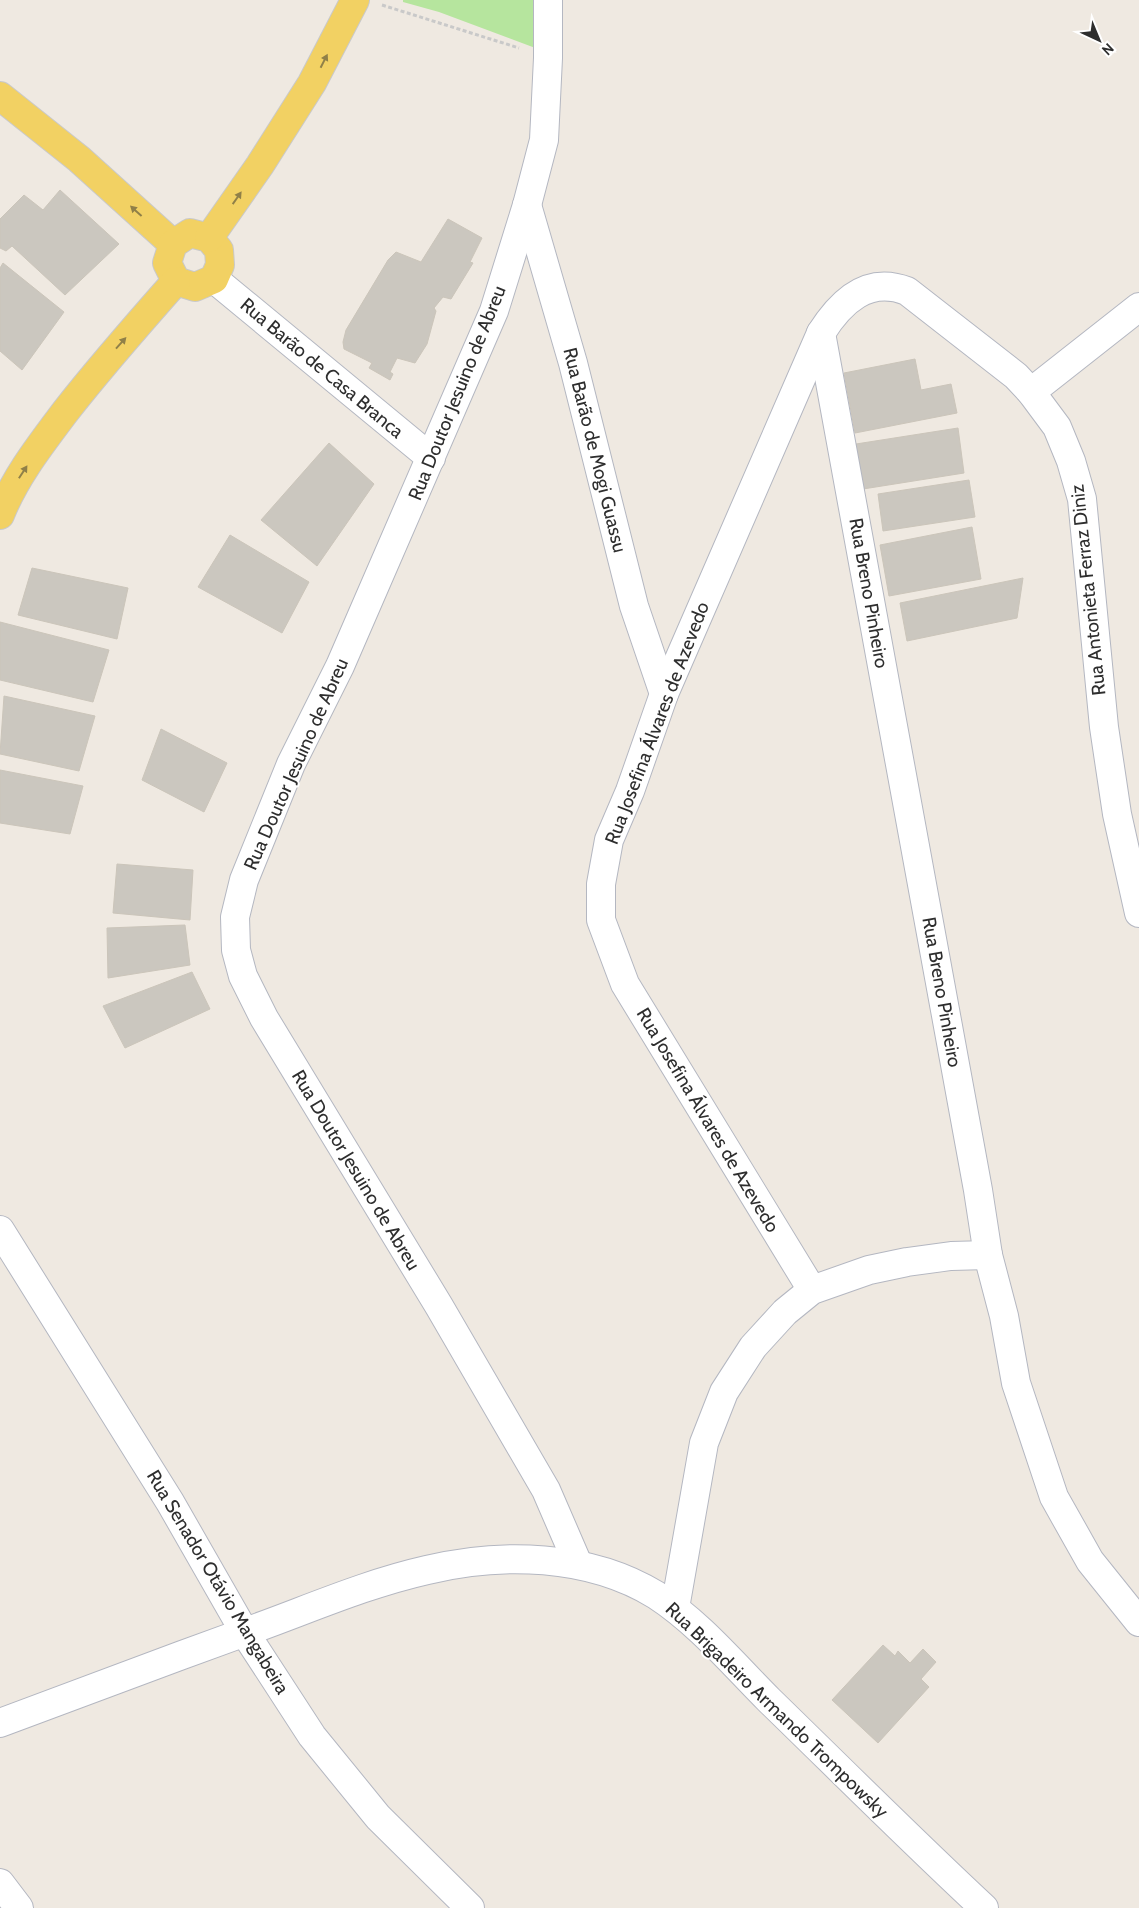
<svg xmlns="http://www.w3.org/2000/svg" width="1139" height="1908" font-family="Cabin,sans-serif">
	<style>
		.green { fill: #b6e59e }
		.building { fill: #cbc7bf; stroke: #cbc5ba }
		.lines { fill: none; stroke-linecap: round; stroke-linejoin: round }
		.minor-casing { stroke: #b4b7c1; stroke-width: 30 }
		.major-casing { stroke: #c9c9c9; stroke-width: 30 }
		.path { stroke: #c9c9c9; stroke-width: 3; stroke-dasharray: 4 2.5; stroke-linecap: butt }
		.minor { stroke: #fff; stroke-width: 28 }
		.major { stroke: #f2d163; stroke-width: 28 }
		.oneway { fill: #908048 }
		.labels { text-anchor: middle; dominant-baseline: central; stroke-width: 4; stroke-linejoin: round; paint-order: stroke }
		.street-label { font-size: 19px; fill: #2e2e2e; stroke: #fff }
	</style>
	<rect width="100%" height="100%" fill="#efe9e1"/>
	<path class="green" d="M403,0H538V49L439,12L403,2Z"/>
	<g class="building">
		<path d="M60,190L119,244L65,295L12,246L6,251L0,248V219L24,195L43,210Z"/>
		<path d="M448,219L482,238L470,262L473,263L451,299L443,297L434,308L436,311L427,344L415,363L397,358L390,372L393,374L390,380L369,368L372,363L344,349L343,342L346,330L388,260L396,252L421,262Z"/>
		<path d="M3,263L64,312L22,370L0,351V268Z"/>
		<path d="M915,359L921,390L951,384L957,413L855,433L844,373Z"/>
		<path d="M958,428L964,473L863,489L856,444Z"/>
		<path d="M329,443L374,484L317,566L261,520Z"/>
		<path d="M969,480L975,517L883,531L878,494Z"/>
		<path d="M972,527L981,579L889,596L880,545Z"/>
		<path d="M230,535L309,582L282,633L198,587Z"/>
		<path d="M32,568L128,588L117,639L18,615Z"/>
		<path d="M1023,578L1017,618L907,641L900,603Z"/>
		<path d="M0,622L109,650L93,702L0,680Z"/>
		<path d="M4,696L95,716L79,771L0,754Z"/>
		<path d="M161,729L227,763L204,812L142,780Z"/>
		<path d="M0,770L83,786L70,834L0,823Z"/>
		<path d="M117,864L193,870L190,920L113,913Z"/>
		<path d="M185,925L190,965L108,978L107,928Z"/>
		<path d="M192,972L210,1009L125,1048L103,1006Z"/>
		<path d="M883,1645L895,1656L898,1651L910,1663L923,1649L936,1662L921,1679L929,1687L878,1743L832,1700Z"/>
	</g>
	<g class="lines">
		<g class="minor-casing">
			<g id="minor">
				<path d="M548,0V58L544,140L527,205L494,311L340,666L291,764L244,880L235,917L236,950L243,976L264,1018L439,1306L546,1490L578,1564"/>
				<path d="M527,205L573,363L634,606L664,694"/>
				<path d="M214,279L431,458"/>
				<path d="M821,333L978,1190L988,1255L1004,1316L1016,1383L1054,1497L1090,1561L1139,1622"/>
				<path d="M1031,392L1139,307"/>
				<path d="M0,1230L170,1502L245,1633L312,1736L378,1817L470,1908"/>
				<path d="M812,1290L625,984L601,920V884L609,840L630,791L664,694L821,333C841,301 868,276 907,291L1016,376L1031,392L1057,427L1071,461L1082,499L1104,727L1117,814L1139,913"/>
				<path d="M675,1608L704,1443L724,1392L753,1347L785,1312L812,1290L869,1270L907,1262L951,1256L988,1255"/>
				<path d="M0,1723C82,1692 165,1661 248,1631C307,1610 365,1584 427,1570C501,1552 589,1554 656,1595C699,1623 733,1664 769,1700C841,1770 911,1840 984,1908"/>
				<path d="M0,1883L19,1908"/>
			</g>
		</g>
		<g class="major-casing">
			<g id="major">
				<path d="M0,96L79,159L173,244"/>
				<path d="M190,233L209,238L219,250L220,265L214,279L195,287L176,281L167,263L173,244Z"/>
				<path d="M209,238L260,165L312,83L355,0"/>
				<path d="M0,515C15,477 41,444 65,412C100,367 138,324 176,281"/>
			</g>
		</g>
		<path class="path" d="M382,5L519,48"/>
		<use href="#minor" class="minor"/>
		<use href="#major" class="major"/>
	</g>
	<defs><path id="oneway-solid" d="M-6-.8H1V-3.2L6.5 0L1 3.2V.8H-6Z" transform="scale(1.25)"/></defs>
	<g class="oneway">
		<use href="#oneway-solid" transform="translate(324 61) rotate(-63)"/>
		<use href="#oneway-solid" transform="translate(237 198) rotate(-55)"/>
		<use href="#oneway-solid" transform="translate(136 211) rotate(-138)"/>
		<use href="#oneway-solid" transform="translate(121 343) rotate(-48)"/>
		<use href="#oneway-solid" transform="translate(23 472) rotate(-57)"/>
	</g>
	<g class="labels">
		<g class="street-label">
			<text transform="translate(322 368) rotate(40)">Rua Barão de Casa Branca</text>
			<text transform="translate(457 393) rotate(-68)">Rua Doutor Jesuino de Abreu</text>
			<text transform="translate(595 450) rotate(76)">Rua Barão de Mogi Guassu</text>
			<text transform="translate(1088 590) rotate(-96)">Rua Antonieta Ferraz Diniz</text>
			<text transform="translate(869 593) rotate(80)">Rua Breno Pinheiro</text>
			<text transform="translate(657 723) rotate(-69)">Rua Josefina Álvares de Azevedo</text>
			<text transform="translate(296 764) rotate(-66)">Rua Doutor Jesuino de Abreu</text>
			<text transform="translate(942 992) rotate(80)">Rua Breno Pinheiro</text>
			<text transform="translate(708 1120) rotate(59)">Rua Josefina Álvares de Azevedo</text>
			<text transform="translate(356 1170) rotate(59)">Rua Doutor Jesuino de Abreu</text>
			<text transform="translate(218 1582) rotate(59)">Rua Senador Otávio Mangabeira</text>
			<text transform="translate(777 1710) rotate(44)">Rua Brigadeiro Armando Trompowsky</text>
		</g>
	</g>
	<g transform="translate(1099 40) rotate(136)" stroke="#ffffff" stroke-width="4" paint-order="stroke">
	<path d="M0-4L9 19L0 12L-9 19Z" fill="#2e2e2e"/>
	<text y="-8" font-size="14" font-weight="bold" text-anchor="middle" fill="#2e2e2e">N</text>
	</g>
</svg>
